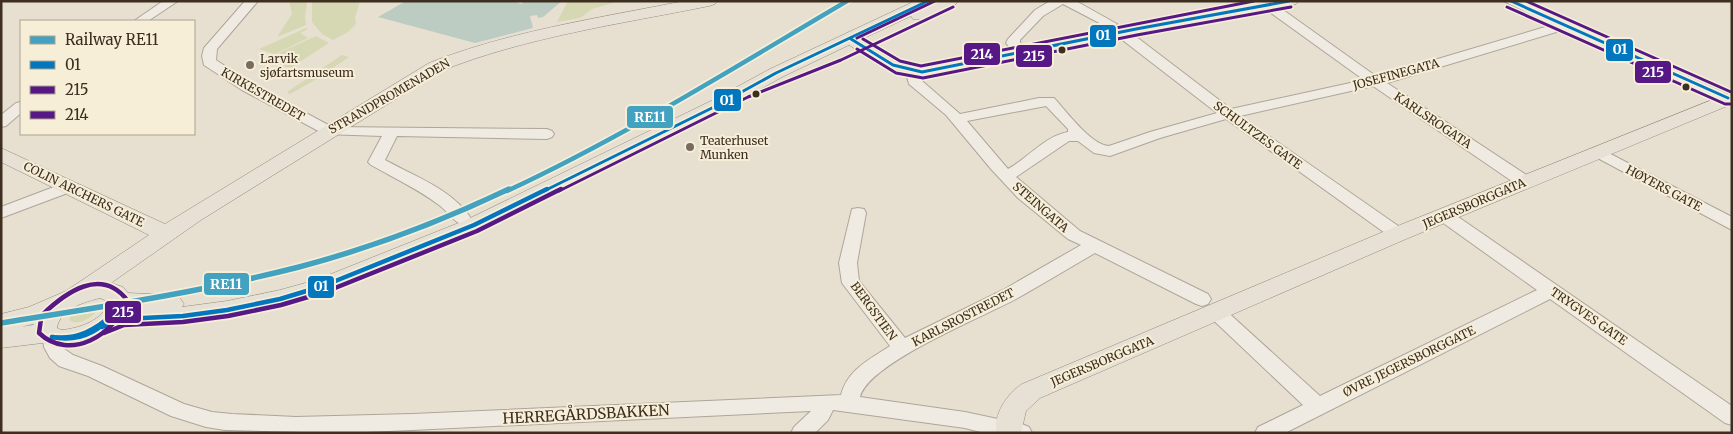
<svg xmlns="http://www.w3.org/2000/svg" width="1733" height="434" font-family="Merriweather,serif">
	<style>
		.green { fill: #d6d7b3 }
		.water { fill: #bcccc2 }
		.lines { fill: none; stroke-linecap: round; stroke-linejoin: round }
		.minor-casing { stroke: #ada599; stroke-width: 2 }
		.major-casing { stroke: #928b80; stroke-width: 1 }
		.minor { fill: #efebe3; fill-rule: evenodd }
		.major { fill: #e6e1d4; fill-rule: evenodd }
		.bus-1-far1-casing { stroke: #f7eed8; stroke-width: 6 }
		.bus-1-casing { stroke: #f7eed8; stroke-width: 8 }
		.bus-2-far1-casing { stroke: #f7eed8; stroke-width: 6 }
		.bus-2-casing { stroke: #f7eed8; stroke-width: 8 }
		.bus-3-casing { stroke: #f7eed8; stroke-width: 6 }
		.bus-1-far1 { stroke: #0277bd; stroke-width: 3 }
		.bus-1 { stroke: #0277bd; stroke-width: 4.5 }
		.bus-2-far1 { stroke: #561885; stroke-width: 3 }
		.bus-2 { stroke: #561885; stroke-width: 4.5 }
		.bus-3 { stroke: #561885; stroke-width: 3 }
		.rail-1-far1-casing { stroke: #f7eed8; stroke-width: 8 }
		.rail-1-casing { stroke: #f7eed8; stroke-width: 9 }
		.rail-1-far1 { stroke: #42a2c0; stroke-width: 4.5 }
		.rail-1 { stroke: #42a2c0; stroke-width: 5.5 }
		.bus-dot { fill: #3d2e20; stroke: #f7eed8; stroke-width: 2 }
		.poi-dot { fill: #786c5e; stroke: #f7eed8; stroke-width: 2 }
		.labels { text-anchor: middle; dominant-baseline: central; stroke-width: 4; stroke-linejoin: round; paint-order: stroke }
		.poi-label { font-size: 12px; fill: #3d2e20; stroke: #f7eed8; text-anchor: start }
		.street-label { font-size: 12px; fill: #3d2e20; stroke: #f7eed8 }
		.near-street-label { font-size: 15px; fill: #3d2e20; stroke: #f7eed8 }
		.line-badge { stroke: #f7eed8; stroke-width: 2 }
		.badge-label { font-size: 14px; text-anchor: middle; font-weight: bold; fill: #fff }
	</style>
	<rect width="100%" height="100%" fill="#e7e0d1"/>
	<g class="green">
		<path d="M289,1H307L305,18L306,25L277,37L292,14Z"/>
		<path d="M312,1H360L355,18L356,24L348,32L333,40L322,34L312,22Z"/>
		<path d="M568,1H619L592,9L580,18L557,22Z"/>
		<path d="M306,28L308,29L300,33L308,38L275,54L259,49Z"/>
		<path d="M316,36L329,43L292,67H285L276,56L281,52Z"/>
		<path d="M342,55L349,57L315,80L290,94L287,92Z"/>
		<path d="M92,305L96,308V312C89,319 78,326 69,320C71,309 82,305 92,305Z"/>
	</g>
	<path class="water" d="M406,1H513L521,4L523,2L521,1H562L543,17L538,18L537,15L530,16L533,28L475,43L378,17Z"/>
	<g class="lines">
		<g class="minor-casing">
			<g id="minor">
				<path d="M163,1H178L148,21H134Z"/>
				<path d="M245,1H258L217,49L216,60L252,84L332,127L547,129L552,131L554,134L552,137L547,139L397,136L385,160C414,176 454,190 472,220L470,224C456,228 449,212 439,205C418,189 394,178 371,165L368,162L382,136L324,134L242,90L204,65L202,56L204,48Z"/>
				<path d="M1050,1H1076L1117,24L1111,28L1107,27L1063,4L1043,16L1020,40V42L1028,52L1021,56L1016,55L1006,43L1008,39L1035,10Z"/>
				<path d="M1268,1L1272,2L1377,77L1552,25L1504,1H1521L1732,96V105L1563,30L1387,83L1531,178L1533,182L1531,186H1519L1373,86L1240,116L1404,230L1406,234L1404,238L1398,240L1392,238L1226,119L1160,138L1110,156L1094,153L1078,141H1069L1016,177L1080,231L1208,294L1211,299L1208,304L1202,306L1196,304L1095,253C1069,268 1043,284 1016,299C983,317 868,363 860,397L965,412L1022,424L1029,427L1032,433H984L965,428L833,410L828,420L815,433H791L794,427L811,411L412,430L341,433L225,430L206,427L171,416L88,376L59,366L50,358L44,347L43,338L45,333L52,331L59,333L63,348L73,355L102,366L184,404L212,412L232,414L296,417L412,414L841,395C847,370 870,359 890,346L842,283L839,263L852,209L858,208L864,209L866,213L857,263L859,281L905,338L1003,290L1081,245L1068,239L1018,198L991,169L946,115L909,84L906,73L908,70H918L921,80L960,114L1039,98H1054C1067,112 1091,145 1109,146L1150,132L1217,113L1116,35L1115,32L1116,29H1126L1231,109L1364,80L1264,8L1262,5ZM1046,106L1068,129V132C1045,136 1028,158 1008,169L967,121Z"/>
				<path d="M21,102V113L6,126L1,127V115L16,103Z"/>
				<path d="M1597,147L1732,217V230L1592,155L1589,152L1592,149Z"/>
				<path d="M67,182L73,183L75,187L73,191L1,218V207Z"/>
				<path d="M1445,210L1451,212L1732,406V425L1725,423L1550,299L1285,433H1255L1258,427L1303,405L1210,317L1207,312L1210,307L1216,305L1222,307L1320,396L1537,290L1439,220L1437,216L1439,212Z"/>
			</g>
		</g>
		<g class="major-casing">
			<g id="major">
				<path d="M684,1H717L715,4L709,6C620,24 526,37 441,71L201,220L111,283L123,287L128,293L172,295L180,298L184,304L182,307L227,301L280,290L316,280L466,220L711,101L770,69L915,1H958L956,4L925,19H913L911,16L862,39C882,51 899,66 922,67L1262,1H1298L1296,4L1290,6L1136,34L922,77C893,76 873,60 849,45L782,77L725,109L482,230L331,292L280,308L227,319L183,325L125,328L70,348L61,349L42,343L1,348V314L29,307L66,291L149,235L1,162V148L165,224L429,63C510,31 599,18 684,1ZM100,298L109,302C104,320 78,329 61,330L57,328C60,309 84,302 100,298ZM34,324L33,325L21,327L33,324Z"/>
				<path d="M1732,92V104L1406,239L1040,398L1026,411L1021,433H997C992,415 1008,393 1022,384L1390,229Z"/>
			</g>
		</g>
		<use href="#minor" class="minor"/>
		<use href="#major" class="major"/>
		<g class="bus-1-far1-casing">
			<g id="bus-1-far1">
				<path d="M1511,1L1728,98"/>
				<path d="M851,39L893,65L922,72L1136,29L1289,1"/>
				<path d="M544,191L718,105L776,73L928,1"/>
			</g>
		</g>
		<g class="bus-1-casing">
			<g id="bus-1">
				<path d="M102,327L123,319L183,316L227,310L280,299L323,286L474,225L547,189"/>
				<path d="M52,337C77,340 96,330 114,313"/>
				<path d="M52,337C77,342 98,333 114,313"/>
			</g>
		</g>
		<g class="bus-2-far1-casing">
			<g id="bus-2-far1">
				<path d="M1507,7L1725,104H1732"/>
				<path d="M857,49L896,73L923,78L1137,35L1291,7"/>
				<path d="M559,191L748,97L841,60L953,7"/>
			</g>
		</g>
		<g class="bus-2-casing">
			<g id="bus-2">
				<path d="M41,319L39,333C70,362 115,335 127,300C101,267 66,292 42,315"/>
				<path d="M104,333L124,325L183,322L228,316L281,305L325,292L477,231L561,189"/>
			</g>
		</g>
		<g class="bus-3-casing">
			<g id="bus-3">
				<path d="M1526,1L1731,92"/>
				<path d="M857,38L935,1"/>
				<path d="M863,39L900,61L921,66L1254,1"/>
			</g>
		</g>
		<use href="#bus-1-far1" class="bus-1-far1"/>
		<use href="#bus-1" class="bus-1"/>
		<use href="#bus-2-far1" class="bus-2-far1"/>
		<use href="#bus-2" class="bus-2"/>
		<use href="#bus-3" class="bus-3"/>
		<g class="rail-1-far1-casing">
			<path id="rail-1-far1" d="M507,191C625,136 735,67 847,1"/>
		</g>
		<g class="rail-1-casing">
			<path id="rail-1" d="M1,323C101,307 201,292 299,267C371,248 442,221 509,189"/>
		</g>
		<use href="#rail-1-far1" class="rail-1-far1"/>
		<use href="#rail-1" class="rail-1"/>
	</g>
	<g class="bus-dot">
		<circle cx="1062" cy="50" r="4.5"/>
		<circle cx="1686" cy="87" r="4.5"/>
		<circle cx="756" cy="94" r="4.5"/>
	</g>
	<g class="poi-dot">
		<circle cx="250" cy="65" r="5"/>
		<circle cx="690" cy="147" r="5"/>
	</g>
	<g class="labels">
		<g class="poi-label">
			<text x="260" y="58">Larvik<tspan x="260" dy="14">sjøfartsmuseum</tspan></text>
			<text x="700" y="140">Teaterhuset<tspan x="700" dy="14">Munken</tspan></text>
		</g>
		<g class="street-label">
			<text transform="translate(1396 74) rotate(-15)">JOSEFINEGATA</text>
			<text transform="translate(263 94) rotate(30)">KIRKESTREDET</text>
			<text transform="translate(389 96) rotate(-30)">STRANDPROMENADEN</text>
			<text transform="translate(1433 120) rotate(34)">KARLSROGATA</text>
			<text transform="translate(1258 135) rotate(36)">SCHULTZES GATE</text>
			<text transform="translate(1664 188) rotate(28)">HØYERS GATE</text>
			<text transform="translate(84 194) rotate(26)">COLIN ARCHERS GATE</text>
			<text transform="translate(1474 203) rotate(-23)">JEGERSBORGGATA</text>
			<text transform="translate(1041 207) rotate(41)">STEINGATA</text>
			<text transform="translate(874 311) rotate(54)">BERGSTIEN</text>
			<text transform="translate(1589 316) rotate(35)">TRYGVES GATE</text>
			<text transform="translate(963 317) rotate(-27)">KARLSROSTREDET</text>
			<text transform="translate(1102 361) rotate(-23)">JEGERSBORGGATA</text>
			<text transform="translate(1409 361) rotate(-26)">ØVRE JEGERSBORGGATE</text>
		</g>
		<g class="near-street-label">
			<text transform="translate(586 414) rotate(-3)">HERREGÅRDSBAKKEN</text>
		</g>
	</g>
	<g class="line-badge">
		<rect x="1089" y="24" width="28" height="24" rx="5" fill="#0277bd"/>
		<rect x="1605" y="38" width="29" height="24" rx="5" fill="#0277bd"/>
		<rect x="963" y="42" width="38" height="24" rx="5" fill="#561885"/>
		<rect x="1015" y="44" width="38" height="24" rx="5" fill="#561885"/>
		<rect x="1634" y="60" width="38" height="24" rx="5" fill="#561885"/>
		<rect x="713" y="88" width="29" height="24" rx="5" fill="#0277bd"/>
		<rect x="626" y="105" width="48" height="24" rx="5" fill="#42a2c0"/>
		<rect x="203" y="272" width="47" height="24" rx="5" fill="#42a2c0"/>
		<rect x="307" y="275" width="28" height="24" rx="5" fill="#0277bd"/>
		<rect x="104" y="300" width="38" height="24" rx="5" fill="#561885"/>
	</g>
	<g class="badge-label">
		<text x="1103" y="40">01</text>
		<text x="1620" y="54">01</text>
		<text x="982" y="59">214</text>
		<text x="1034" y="61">215</text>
		<text x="1653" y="77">215</text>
		<text x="727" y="105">01</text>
		<text x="650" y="122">RE11</text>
		<text x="226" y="289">RE11</text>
		<text x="321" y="291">01</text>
		<text x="123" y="317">215</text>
	</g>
	<rect width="1733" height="434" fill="none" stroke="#3d2e20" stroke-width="5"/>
	<rect x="20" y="20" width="175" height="115" fill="#f7eed8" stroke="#ada18e"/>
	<rect x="30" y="36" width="25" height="8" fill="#42a2c0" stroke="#ada18e"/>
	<text x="65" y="45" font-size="15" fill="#3d2e20">Railway RE11</text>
	<rect x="30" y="61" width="25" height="8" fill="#0277bd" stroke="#ada18e"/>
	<text x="65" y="70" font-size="15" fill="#3d2e20">01</text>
	<rect x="30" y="86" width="25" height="8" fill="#561885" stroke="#ada18e"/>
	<text x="65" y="95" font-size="15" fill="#3d2e20">215</text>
	<rect x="30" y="111" width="25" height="8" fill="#561885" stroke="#ada18e"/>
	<text x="65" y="120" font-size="15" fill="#3d2e20">214</text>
</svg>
